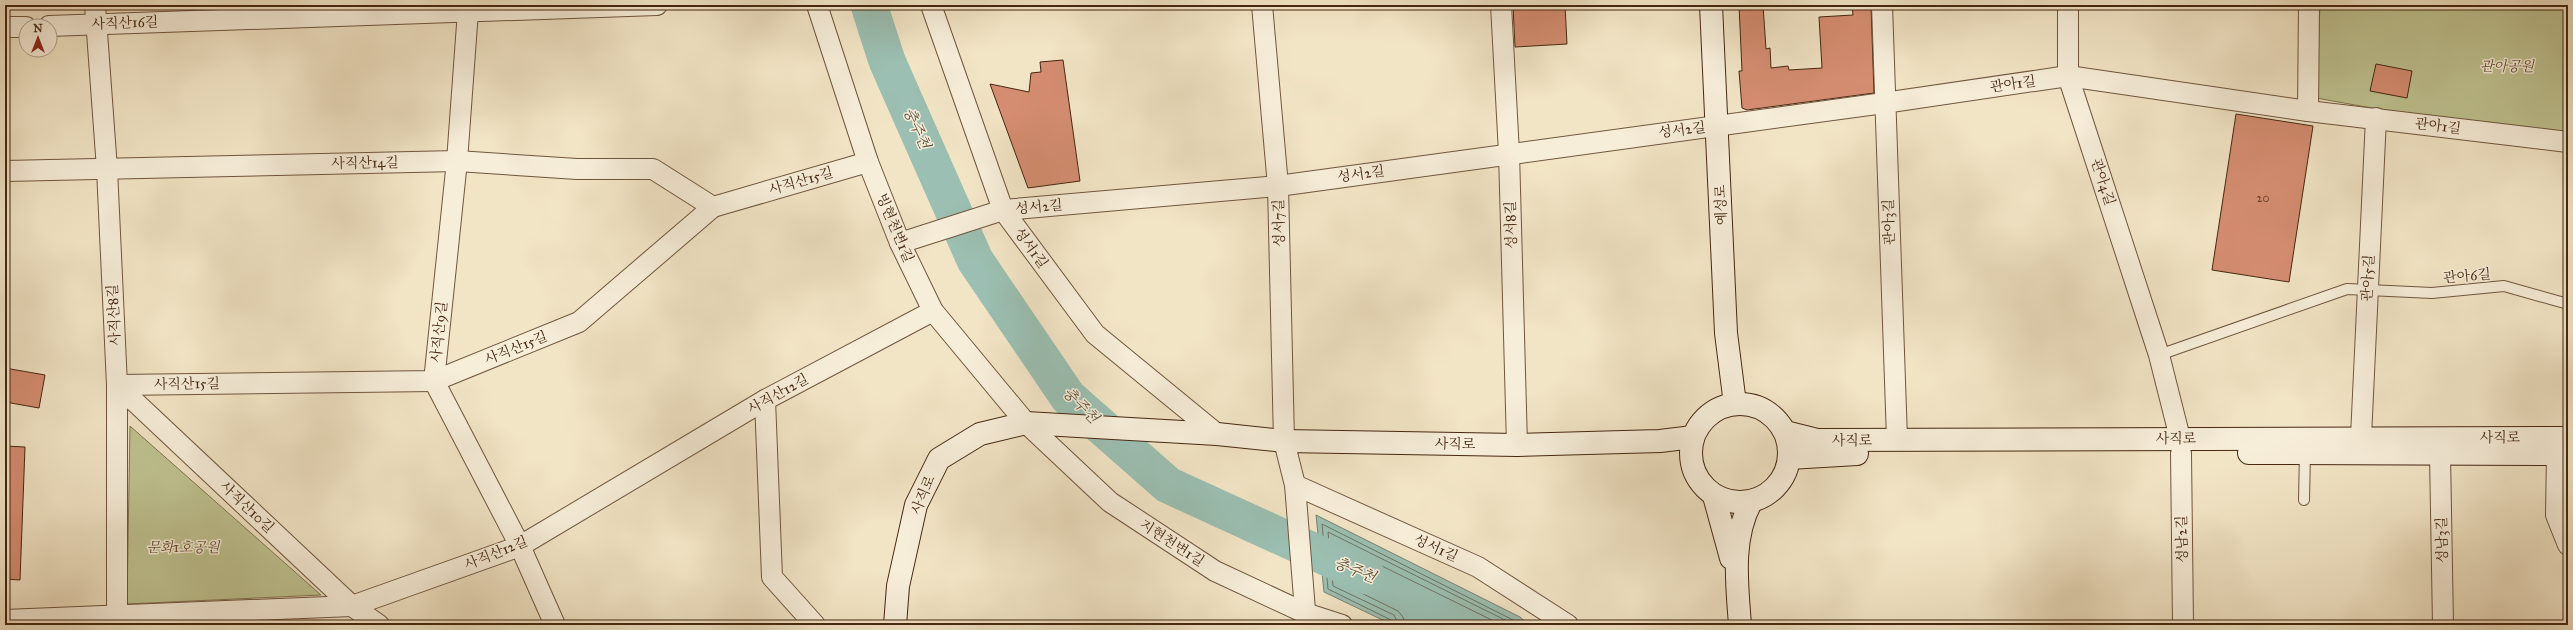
<svg xmlns="http://www.w3.org/2000/svg" width="2573" height="630" font-family="'IM FELL Great Primer','Noto Serif KR',serif">
	<style>
		.green { fill: #bfc391; stroke: #827551 }
		.water { fill: #9bbfb2; stroke: #798272 }
		.lines { fill: none; stroke-linecap: round; stroke-linejoin: round }
		.shore { stroke: #707362; stroke-width: 1 }
		.river { stroke: #9bbfb2; stroke-width: 37 }
		.building { fill: #d58d71; stroke: #452711 }
		.lane-casing { stroke: #70563e; stroke-width: 12 }
		.street-casing { stroke: #70563e; stroke-width: 22 }
		.secondary-casing { stroke: #452711; stroke-width: 24 }
		.lane { stroke: #f7eeda; stroke-width: 10 }
		.street { stroke: #f7eeda; stroke-width: 20 }
		.secondary { stroke: #f7eeda; stroke-width: 22 }
		.labels { text-anchor: middle; dominant-baseline: central; stroke-width: 3; stroke-linejoin: round; paint-order: stroke }
		.number-label { font-size: 12px; fill: #694029 }
		.street-label { font-size: 14px; fill: #452711; stroke: #f7eeda }
		.park-label { font-size: 14px; font-style: italic; fill: #644e31; stroke: #f7eeda }
		.water-label { font-size: 15px; font-style: italic; fill: #5a4d39; stroke: #f7eeda }
	</style>
	<rect width="100%" height="100%" fill="#f2e5c6"/>
	<filter id="stains"><feTurbulence type="fractalNoise" baseFrequency=".005" numOctaves="4"/><feColorMatrix values="0 0 0 0 .2 0 0 0 0 .09 0 0 0 0 .02 0 0 0 .5 -.17"/></filter>
	<radialGradient id="worn" r=".72"><stop offset=".6" stop-color="#630" stop-opacity="0"/><stop offset="1" stop-color="#630" stop-opacity=".3"/></radialGradient>
	<g class="green">
		<path d="M2320,5H2568V136L2383,110L2316,98Z"/>
		<path d="M130,426L321,595L127,604Z"/>
	</g>
	<path class="water" d="M1316,515L1520,617L1529,625H1393L1324,592Z"/>
	<g class="lines">
		<g class="shore">
			<path d="M1394,625L1391,620L1328,589L1322,524L1523,625"/>
			<path d="M1399,625L1394,615L1333,586L1328,532L1515,625"/>
			<path d="M1405,625L1403,617L1398,611L1339,582L1335,543L1502,625"/>
		</g>
		<path class="river" d="M869,5L887,61L975,260L1068,397L1168,485L1367,576"/>
	</g>
	<g class="building">
		<path d="M1513,5H1565L1567,44L1515,47Z"/>
		<path d="M1739,5H1763L1766,49L1770,48L1771,68L1788,66L1789,70L1822,68L1819,17L1853,15L1852,5H1871L1874,93L1747,110L1742,108L1739,71H1742Z"/>
		<path d="M1063,60L1080,181L1028,188L990,84L1029,92L1031,73L1041,72L1040,62Z"/>
		<path d="M2376,64L2412,71L2407,98L2370,91Z"/>
		<path d="M2236,114L2313,126L2289,282L2212,270Z"/>
		<path d="M5,368L45,375L39,408L5,402Z"/>
		<path d="M5,446L25,447L20,580L5,579Z"/>
	</g>
	<g class="lines">
		<g class="lane-casing">
			<g id="lane">
				<path d="M2159,355L2347,289L2432,293L2504,286L2568,304"/>
				<path d="M2304,500L2305,452"/>
			</g>
		</g>
		<g class="street-casing">
			<g id="street">
				<path d="M95,5L107,169L117,385V625"/>
				<path d="M817,5L868,162L900,243L933,311L1026,423L1110,502L1215,571L1305,613L1342,625"/>
				<path d="M931,5L1003,210L1095,334L1217,434"/>
				<path d="M1262,5L1278,186L1284,441L1295,485L1306,623"/>
				<path d="M1501,5L1509,153L1517,445"/>
				<path d="M1882,5L1897,439"/>
				<path d="M2068,5V76L2159,355L2180,438"/>
				<path d="M468,11L457,161L434,381L520,546L555,625"/>
				<path d="M49,26L657,5"/>
				<path d="M5,27H26"/>
				<path d="M2308,111L2309,5"/>
				<path d="M5,171L457,161L577,169H653L713,207"/>
				<path d="M900,243L1003,210L1278,186L1884,103L2068,76L2308,111L2568,142"/>
				<path d="M117,385L434,381L579,322L713,207L868,162"/>
				<path d="M117,385L352,606L379,625"/>
				<path d="M765,400L772,577L815,625"/>
				<path d="M2361,437L2376,118"/>
				<path d="M2181,453L2183,625"/>
				<path d="M2440,454L2443,625"/>
				<path d="M2557,454L2556,515L2568,545"/>
				<path d="M1295,485L1478,567L1568,625"/>
				<path d="M5,620L352,606L520,546L765,400L933,311"/>
			</g>
		</g>
		<g class="secondary-casing">
			<g id="secondary">
				<path d="M1711,5L1726,333L1735,404"/>
				<circle cx="1740" cy="453" r="49"/>
				<path d="M1785,432L1817,440L2568,438"/>
				<path d="M2249,453L2568,454"/>
				<path d="M1789,458L1857,454"/>
				<path d="M1714,496L1731,558"/>
				<path d="M895,625L898,586L916,505L939,459L980,434L1026,423L1217,434L1284,441L1517,445L1660,441L1693,437"/>
				<path d="M1740,625C1737,584 1731,539 1751,502"/>
			</g>
		</g>
		<use href="#lane" class="lane"/>
		<use href="#street" class="street"/>
		<use href="#secondary" class="secondary"/>
	</g>
	<g class="labels">
		<g class="number-label">
			<text x="2263" y="198">20</text>
		</g>
		<g class="street-label">
			<text transform="translate(125 23) rotate(-2)">사직산16길</text>
			<text transform="translate(2013 84) rotate(-8)">관아1길</text>
			<text transform="translate(2438 126) rotate(7)">관아1길</text>
			<text transform="translate(1682 130) rotate(-7)">성서2길</text>
			<text transform="translate(365 163) rotate(-1)">사직산14길</text>
			<text transform="translate(1361 174) rotate(-8)">성서2길</text>
			<text transform="translate(801 181) rotate(-16)">사직산15길</text>
			<text transform="translate(2103 182) rotate(72)">관아4길</text>
			<text transform="translate(1721 205) rotate(-92)">예성로</text>
			<text transform="translate(1039 207) rotate(-5)">성서2길</text>
			<text transform="translate(1889 222) rotate(-92)">관아3길</text>
			<text transform="translate(1279 223) rotate(-91)">성서7길</text>
			<text transform="translate(1511 225) rotate(-92)">성서8길</text>
			<text transform="translate(895 228) rotate(67)">빙현천변1길</text>
			<text transform="translate(1031 248) rotate(54)">성서1길</text>
			<text transform="translate(2467 276) rotate(-5)">관아6길</text>
			<text transform="translate(2368 278) rotate(-87)">관아5길</text>
			<text transform="translate(114 315) rotate(-93)">사직산8길</text>
			<text transform="translate(439 332) rotate(-84)">사직산9길</text>
			<text transform="translate(516 348) rotate(-22)">사직산15길</text>
			<text transform="translate(187 384) rotate(-1)">사직산15길</text>
			<text transform="translate(778 394) rotate(-29)">사직산12길</text>
			<text x="2500" y="437">사직로</text>
			<text x="2176" y="438">사직로</text>
			<text x="1852" y="440">사직로</text>
			<text transform="translate(1455 444) rotate(1)">사직로</text>
			<text transform="translate(923 495) rotate(-68)">사직로</text>
			<text transform="translate(247 507) rotate(43)">사직산10길</text>
			<text transform="translate(2182 539) rotate(-91)">성남2길</text>
			<text transform="translate(2442 540) rotate(-91)">성남3길</text>
			<text transform="translate(1172 543) rotate(33)">지현천변1길</text>
			<text transform="translate(1436 548) rotate(24)">성서1길</text>
			<text transform="translate(496 553) rotate(-22)">사직산12길</text>
		</g>
		<g class="park-label">
			<text x="2507" y="66">관아공원</text>
			<text x="183" y="547">문화1호공원</text>
		</g>
		<g class="water-label">
			<text transform="translate(917 128) rotate(66)">충주천</text>
			<text transform="translate(1081 405) rotate(45)">충주천</text>
			<text transform="translate(1355 570) rotate(22)">충주천</text>
		</g>
	</g>
	<rect width="2573" height="630" fill="none" stroke="#f2e5c6" stroke-width="20"/>
	<rect x="6" y="6" width="2561" height="618" fill="none" stroke="#452711" stroke-width="2"/>
	<rect x="10" y="10" width="2553" height="610" fill="none" stroke="#452711"/>
	<g transform="translate(38 38)"><circle r="19" fill="#f7eeda" stroke="#b09e8a"/>
	<path d="M0-3L7 15L0 10L-7 15Z" fill="#8f2418"/>
	<text y="-6" font-size="11" font-weight="bold" text-anchor="middle" fill="#452711">N</text>
	</g>
	<rect width="100%" height="100%" filter="url(#stains)"/>
	<rect width="100%" height="100%" fill="url(#worn)"/>
</svg>
